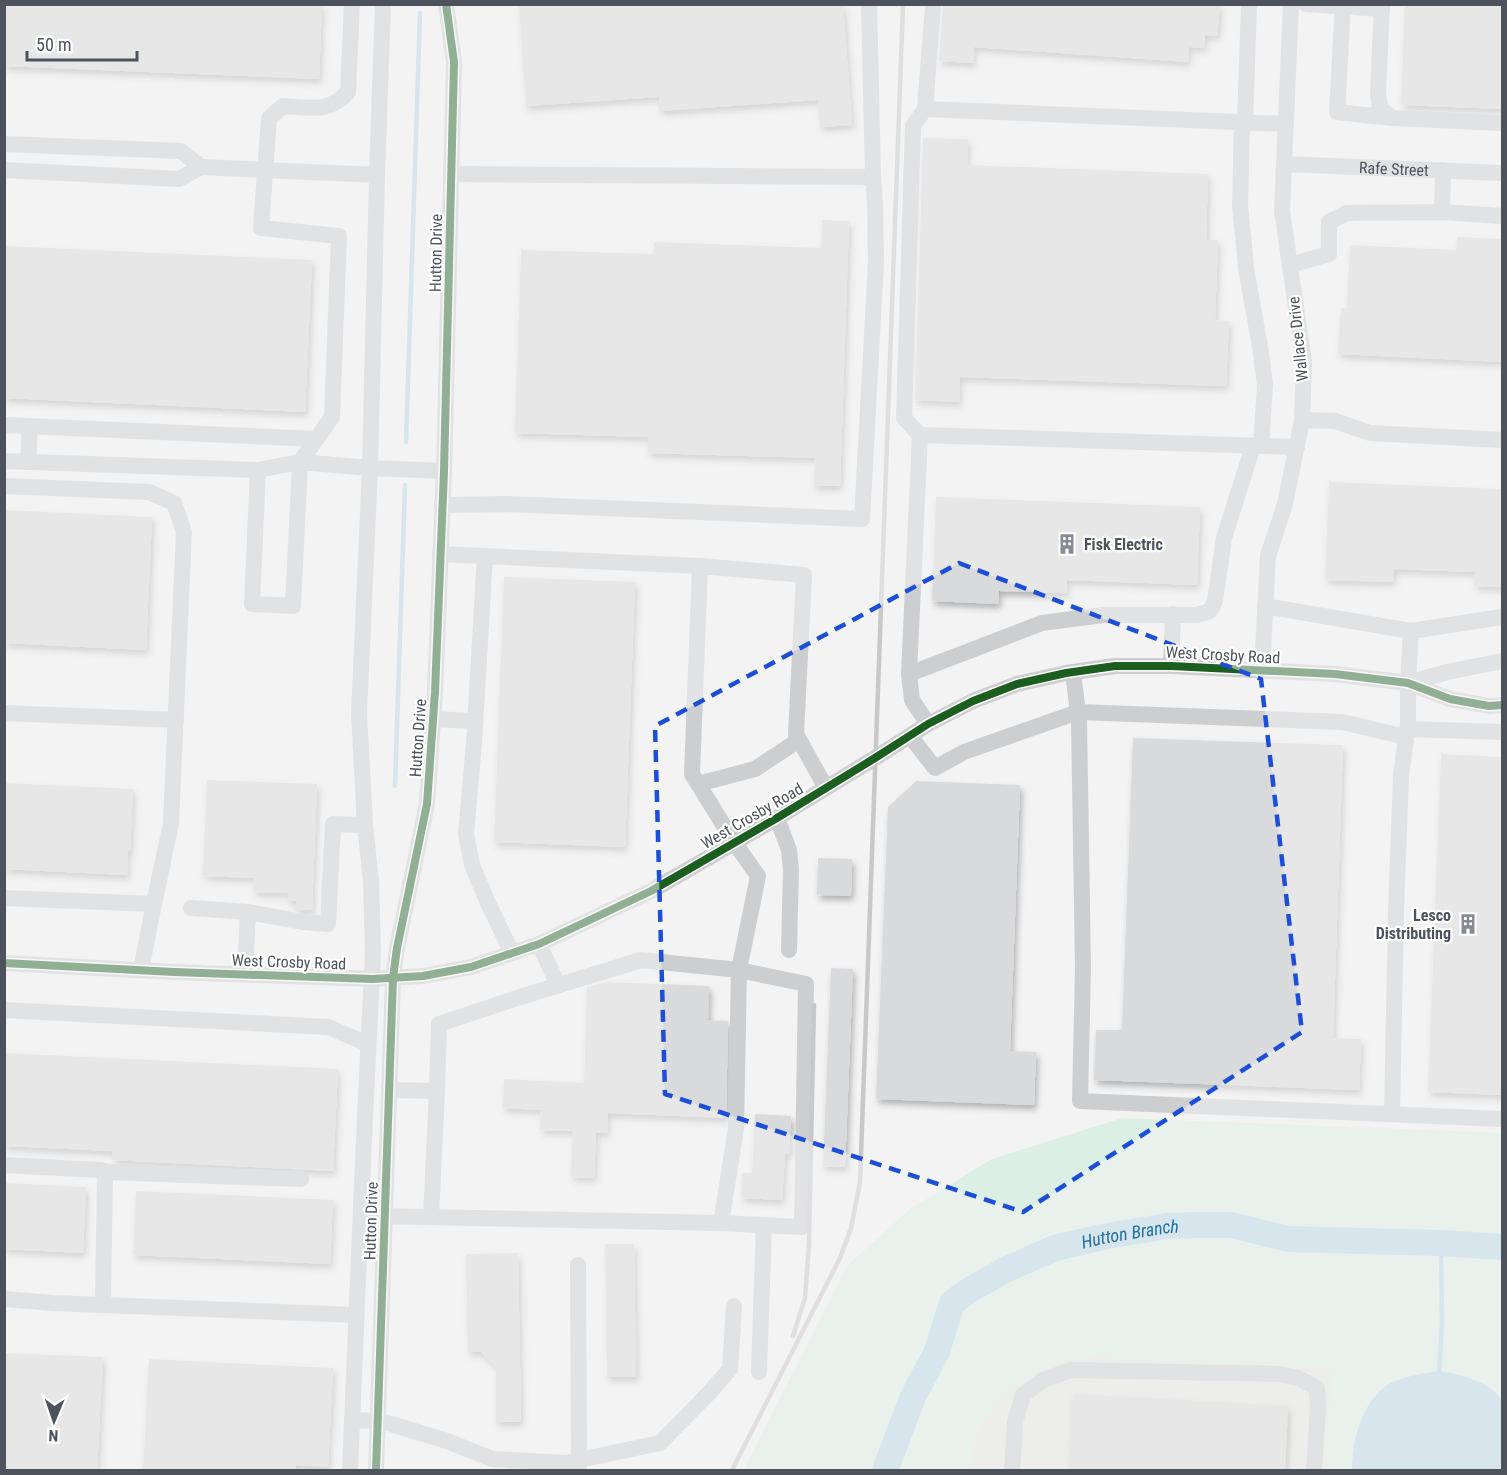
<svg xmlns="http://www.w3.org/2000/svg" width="1507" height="1475" font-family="'Roboto Condensed',sans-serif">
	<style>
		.commercial { fill: #e6e6e2 }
		.green { fill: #dbefe5 }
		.water { fill: #b5d6e7 }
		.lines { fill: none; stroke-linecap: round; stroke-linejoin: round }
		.stream { stroke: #b5d6e7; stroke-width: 4.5 }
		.river { stroke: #b5d6e7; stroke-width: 26 }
		.building { fill: #d9dadc; filter: url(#shadow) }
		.minor { stroke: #cdced0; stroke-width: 16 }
		.rail { stroke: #c8c8ca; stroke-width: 4.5 }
		.cycleway-casing { stroke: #fff; stroke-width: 11 }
		.cycleway { stroke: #1b5e20; stroke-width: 8 }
		.marked { fill: none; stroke: #1d4ed8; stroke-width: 4.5; stroke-dasharray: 12 8; stroke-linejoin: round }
		.labels { text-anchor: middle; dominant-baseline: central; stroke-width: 4.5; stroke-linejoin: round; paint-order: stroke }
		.street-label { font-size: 16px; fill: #4c535d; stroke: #fff }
		.poi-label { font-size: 16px; font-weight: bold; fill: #4c535d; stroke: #fff; text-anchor: start }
		.water-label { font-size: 18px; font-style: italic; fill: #1f729d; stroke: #fff }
	</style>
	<defs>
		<filter id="shadow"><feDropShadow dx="2.5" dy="4.5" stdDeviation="3" flood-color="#0004"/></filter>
	</defs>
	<rect width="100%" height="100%" fill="#f3f3f3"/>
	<path class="commercial" d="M1092,1357L1331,1370L1327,1470H967L979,1426L1007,1393L1051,1363Z"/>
	<path class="green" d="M1122,1118L1502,1133V1470H1327L1330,1370L1092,1357L1051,1363L1007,1393L979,1426L967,1470H744L847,1266L910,1209L992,1159Z"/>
	<path class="water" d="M1439,1371C1459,1374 1490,1381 1501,1400C1505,1407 1503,1459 1502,1470H1352C1352,1442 1361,1404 1386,1386C1399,1377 1424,1373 1439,1371Z"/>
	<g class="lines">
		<g class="stream">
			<path d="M406,442L420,13"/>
			<path d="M395,786L405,485"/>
			<path d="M1439,1375L1442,1322L1441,1243"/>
		</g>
		<path class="river" id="s1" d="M885,1470L913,1397L937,1351L952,1303L968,1291L1007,1269L1055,1248L1102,1237L1167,1226L1197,1225H1231L1288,1239L1441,1243L1502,1247"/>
	</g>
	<g class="building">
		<path d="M4,4H322L319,79L4,66Z"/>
		<path d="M519,4H843L852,125L820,127L818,100L659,111V97L526,106Z"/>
		<path d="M943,4H1220L1217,36L1205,35L1204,48L1189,47L1188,62L974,47L973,63L939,61Z"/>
		<path d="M1405,4H1503V109L1401,105Z"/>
		<path d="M923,138L968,139L967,165L1208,174L1206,240H1218L1215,320L1229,321L1226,386L960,377L959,402L915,400Z"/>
		<path d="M822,220L849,221L840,486H814L815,458L648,453V437L515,433L521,250L654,254V242L821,248Z"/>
		<path d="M1457,237L1503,239V362L1338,354L1341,308H1347L1350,245L1456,250Z"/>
		<path d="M4,246L312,260L305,412L4,398Z"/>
		<path d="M1329,482L1503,489V587L1474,586L1475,572L1394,569L1393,582L1325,580Z"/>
		<path d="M936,497L1200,507L1197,585L1067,580L1066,593L999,591L998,604L932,601Z"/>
		<path d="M4,510L152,517L146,650L4,643Z"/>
		<path d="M504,577L635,582L625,847L494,842Z"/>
		<path d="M1133,738L1343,745L1333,1038L1361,1039L1359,1090L1094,1080L1096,1030H1122Z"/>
		<path d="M1441,754L1503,757V1095L1428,1092Z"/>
		<path d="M207,780L317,784L312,910H296V901H288V893L253,892L254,878L203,876Z"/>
		<path d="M916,781L1020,785L1010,1051L1036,1052L1034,1105L876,1099L888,807Z"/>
		<path d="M4,783L133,789L130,851H128L127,875L4,869Z"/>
		<path d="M818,858L852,859L851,896L817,895Z"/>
		<path d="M831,968L853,969L845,1167L823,1166Z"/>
		<path d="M606,982L709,986L708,1020L728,1021L726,1118L608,1113L607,1133L596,1132L594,1178L571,1177L573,1131L540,1130L541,1110L503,1108L504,1079L584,1083L587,987Z"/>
		<path d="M4,1053L338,1069L333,1171L112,1160L113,1151L4,1146Z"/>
		<path d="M755,1114L791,1116L789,1154H785L782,1200L741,1198L742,1173H752Z"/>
		<path d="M4,1183L86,1187L83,1253L4,1249Z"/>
		<path d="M136,1191L333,1200L330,1264L133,1255Z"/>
		<path d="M605,1244H634L636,1377H607Z"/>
		<path d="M518,1253L521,1422H496V1367L481,1352H468L466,1254Z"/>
		<path d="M4,1353L103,1357L97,1470H4Z"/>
		<path d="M149,1359L333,1368L328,1467L296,1465V1470H143Z"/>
		<path d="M1073,1394L1288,1406L1285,1470H1069Z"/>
	</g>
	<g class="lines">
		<g class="minor">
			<path d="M933,4L925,109L1286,124"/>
			<path d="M1306,4L1382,9"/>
			<path d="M1343,4L1337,112L1392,118"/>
			<path d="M1382,4L1378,93L1380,109L1393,118L1502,123"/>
			<path d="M1242,122L1240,205L1246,267L1261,353L1265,385L1261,446"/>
			<path d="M1245,122L1249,4"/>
			<path d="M4,144L181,151L201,167"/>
			<path id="s2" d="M1284,164L1502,173"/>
			<path d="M4,170L179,179L201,167L377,175"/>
			<path d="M451,174L873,177L869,4"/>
			<path d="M1442,212L1443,170"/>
			<path d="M1290,265L1329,254V222L1347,213L1442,212L1502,216"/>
			<path d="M1302,420L1335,421L1370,433L1502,440"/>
			<path d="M4,425L317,439"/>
			<path d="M920,435L904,418L913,126L925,109"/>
			<path d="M4,461L258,470L300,462L370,468L444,471"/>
			<path d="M28,462L30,427"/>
			<path d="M258,470L252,604L293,606L300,462L332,417L339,236L261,228L269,118L283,106C310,107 328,114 348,92L352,4"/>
			<path d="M4,486L149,492L174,503L184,532L171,823L154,904L4,898"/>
			<path d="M442,505L507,504L862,519L876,262L875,205L873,177"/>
			<path d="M440,554L700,566L692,774L734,842L758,876L739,970L806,984L802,1227L721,1223"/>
			<path d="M485,556L474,743L466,834L472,865L488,903L512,953"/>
			<path d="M700,566L804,575L796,734L826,788"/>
			<path d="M1265,606L1411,631L1502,617"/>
			<path d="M1171,666L1173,614"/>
			<path d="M1262,670L1268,556L1285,504L1302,420L1304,362L1282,211L1291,4"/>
			<path d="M1073,672L1079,721L1083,968L1080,1101L1502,1119"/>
			<path d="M909,674L1042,623L1103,615H1197L1210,611L1215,601L1224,538L1253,446"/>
			<path d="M1408,683L1447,672L1502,661"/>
			<path d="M4,713L176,720"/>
			<path d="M433,719L475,721"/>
			<path d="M928,724L912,700L909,674L920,435L1297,447"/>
			<path d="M1407,729L1502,732"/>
			<path d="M910,736L935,768L964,752L1078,712L1342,722L1406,737"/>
			<path d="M698,784L755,769L799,740"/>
			<path d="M777,818L789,850L791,869L789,950"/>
			<path d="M191,908L248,912"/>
			<path d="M539,944L558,985"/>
			<path d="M4,963L174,972L372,979L423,976L471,967L539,944L651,891L777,818L875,758L928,724L973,701L1017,684L1066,673L1115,666H1171L1335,674L1408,683L1450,699L1489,706L1502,705"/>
			<path d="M141,970L154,904"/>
			<path d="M245,974L248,912L303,922L328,924L333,824L365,825"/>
			<path d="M4,1010L328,1027L368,1044"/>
			<path d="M1392,1114L1396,910L1401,776L1408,724V683L1411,631"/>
			<path d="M4,1165L101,1170L107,1172L301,1179"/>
			<path d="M375,1216L721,1223L736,1129L739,970L641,960L517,998L439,1024L437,1091L389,1090"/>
			<path d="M431,1217L437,1091"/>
			<path d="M578,1265L579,1470"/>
			<path d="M4,1299L53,1303L356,1315"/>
			<path d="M103,1305L105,1171"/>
			<path d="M759,1372L764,1225"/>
			<path d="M352,1420L378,1421L391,1424L447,1441L492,1459L565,1463L660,1443L710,1392L730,1369L734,1306"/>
			<path d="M350,1470L363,1160L373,951L371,881L365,825L359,714L370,468L377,175L383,4"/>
			<path d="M376,1470L393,978L397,948L427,804L435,692L444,471L454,62L446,4"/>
			<path d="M1012,1470L1015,1422L1023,1395L1043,1380L1071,1370L1280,1374L1298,1378L1317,1388L1318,1405L1314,1470"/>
		</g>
		<g class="rail">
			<path d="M793,1336L805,1298L809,1243L814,1005"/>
			<path d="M732,1470L840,1258L851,1228L860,1182L903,4"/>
		</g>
		<g class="cycleway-casing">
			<g id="cycleway">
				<path d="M4,963L174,972L372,979L423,976L471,967L539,944L651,891L777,818L875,758L928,724L973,701L1017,684L1066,673L1115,666H1171L1335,674L1408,683L1450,699L1489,706L1502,705"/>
				<path d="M376,1470L393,978L397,948L427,804L435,692L444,471L454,62L446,4"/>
			</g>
		</g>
		<use href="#cycleway" class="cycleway"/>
	</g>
	<path d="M0 0H1507V1475H0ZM959,563L1261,679L1302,1032L1023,1212L665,1094L655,726Z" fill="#f3f3f3" fill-opacity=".55" fill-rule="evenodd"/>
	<path class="marked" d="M959,563L1261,679L1302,1032L1023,1212L665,1094L655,726Z"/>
	<defs>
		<g id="building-bare" transform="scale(1.62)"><path d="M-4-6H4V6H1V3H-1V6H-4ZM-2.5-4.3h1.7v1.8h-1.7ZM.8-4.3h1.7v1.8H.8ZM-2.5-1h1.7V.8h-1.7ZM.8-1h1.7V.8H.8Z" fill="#868b92" stroke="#fff" stroke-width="2.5" paint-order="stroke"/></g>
	</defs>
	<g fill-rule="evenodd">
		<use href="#building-bare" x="1067" y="544"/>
		<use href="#building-bare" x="1468" y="924"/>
	</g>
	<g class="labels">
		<g class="street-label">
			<text stroke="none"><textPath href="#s2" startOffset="110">Rafe Street</textPath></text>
			<text transform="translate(436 253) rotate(-89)">Hutton Drive</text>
			<text transform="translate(1298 339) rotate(-96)">Wallace Drive</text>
			<text transform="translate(1223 655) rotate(3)">West Crosby Road</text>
			<text transform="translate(418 738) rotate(-86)">Hutton Drive</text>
			<text transform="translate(752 816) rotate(-30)">West Crosby Road</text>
			<text transform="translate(289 962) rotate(2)">West Crosby Road</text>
			<text transform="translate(371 1221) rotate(-88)">Hutton Drive</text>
		</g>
		<g class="poi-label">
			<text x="1084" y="544">Fisk Electric</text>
			<text x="1451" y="915" text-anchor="end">Lesco<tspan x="1451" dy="18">Distributing</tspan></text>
		</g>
		<g class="water-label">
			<text stroke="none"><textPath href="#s1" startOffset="374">Hutton Branch</textPath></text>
		</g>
	</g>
	<rect width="1507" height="1475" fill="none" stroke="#4c535d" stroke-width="12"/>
	<g transform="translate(54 1421) rotate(182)" stroke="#ffffff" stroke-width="4.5" paint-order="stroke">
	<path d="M0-4.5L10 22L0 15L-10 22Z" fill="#4c535d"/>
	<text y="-9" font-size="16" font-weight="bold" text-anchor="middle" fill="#4c535d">N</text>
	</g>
	<path d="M27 51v9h110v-9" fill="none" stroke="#4c535d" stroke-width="3"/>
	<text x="36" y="51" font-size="18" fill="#4c535d" stroke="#ffffff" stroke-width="4.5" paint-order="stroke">50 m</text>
</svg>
